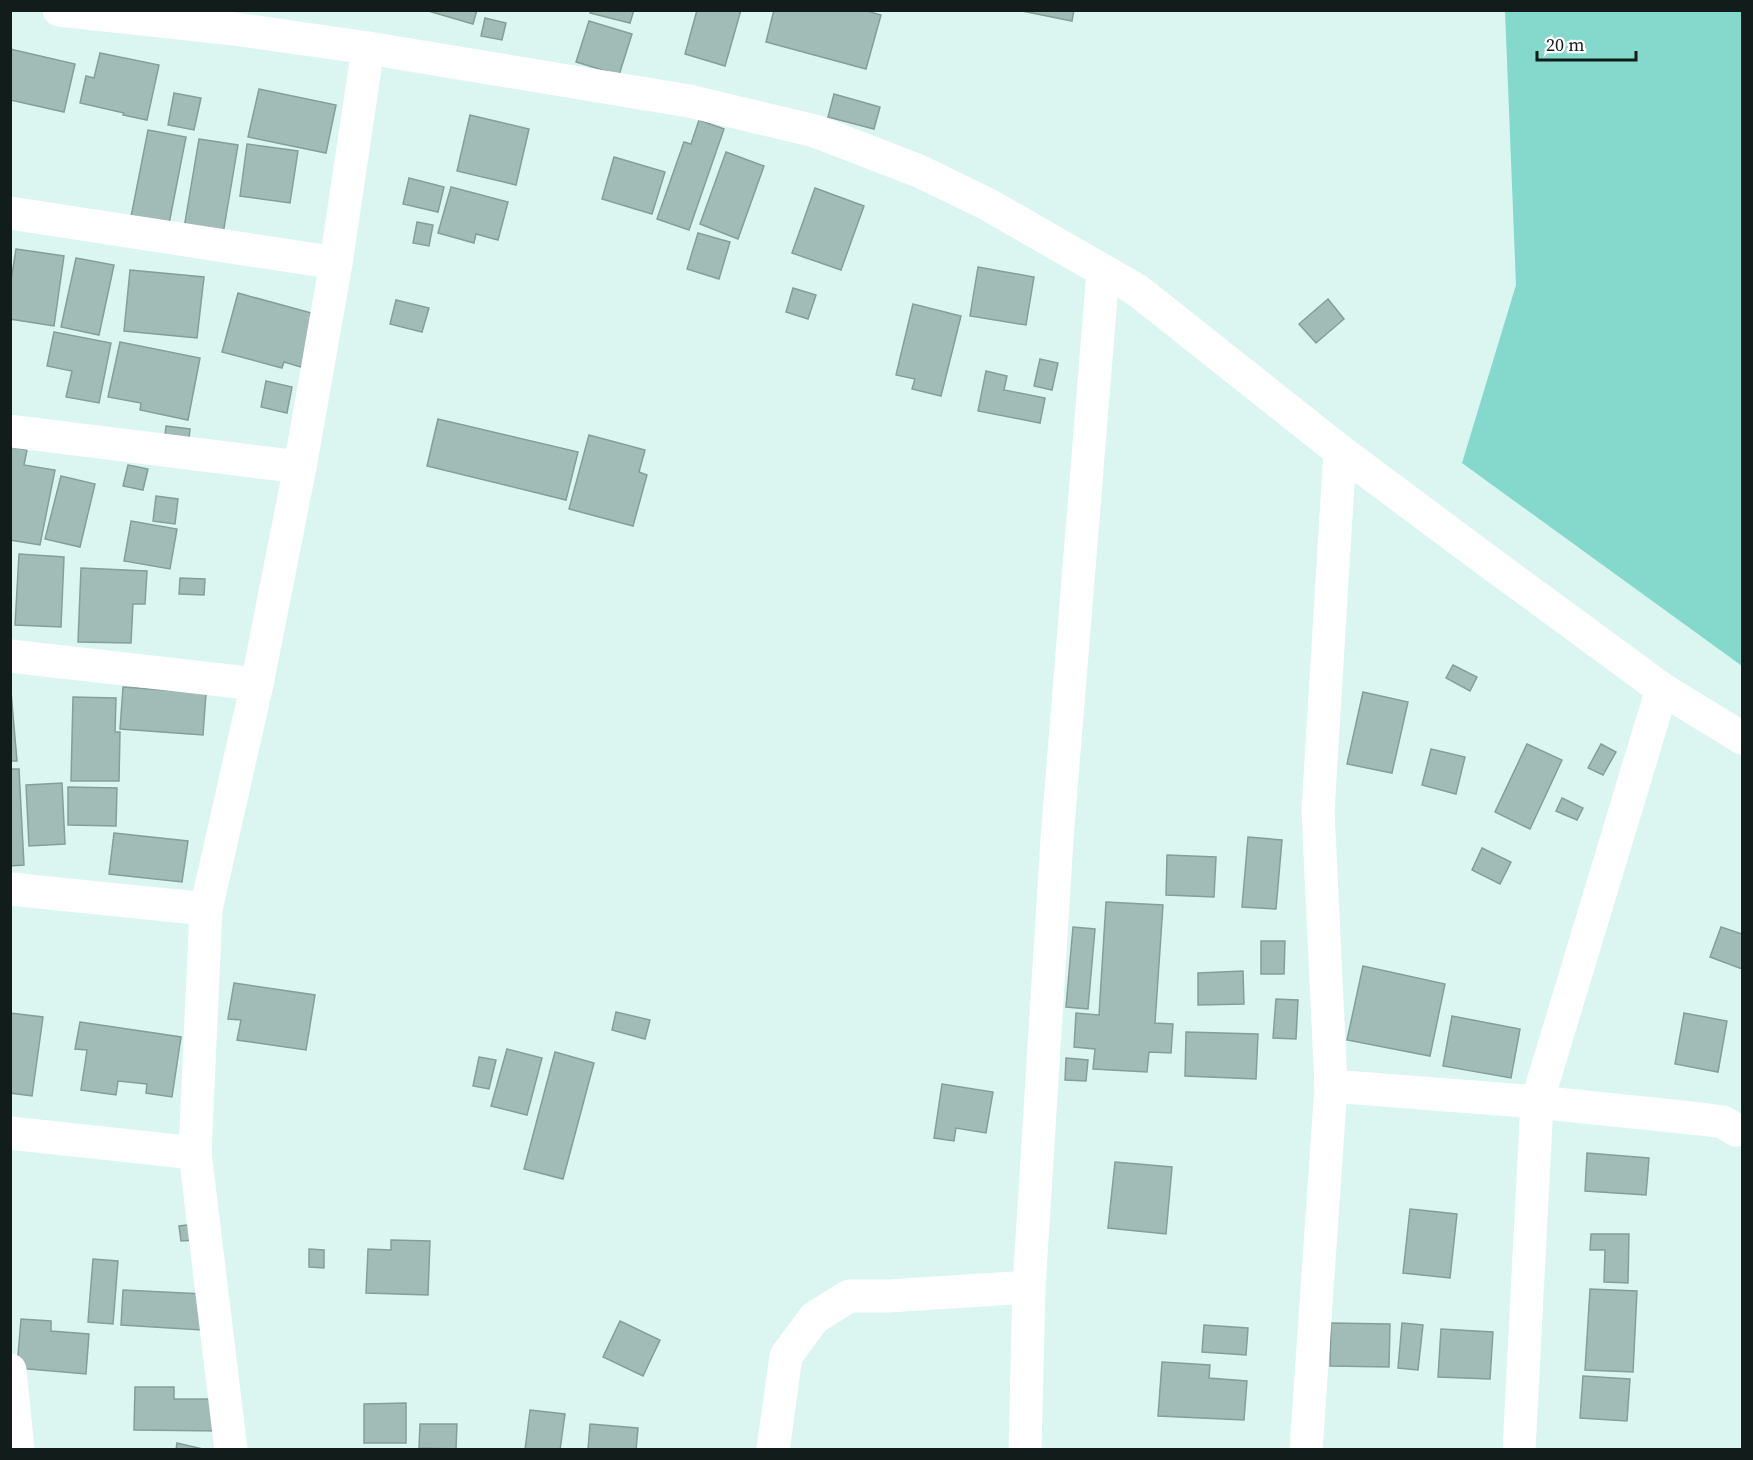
<svg xmlns="http://www.w3.org/2000/svg" width="1753" height="1460" font-family="'Source Serif 4',serif">
	<style>
		.green { fill: #85d9cc }
		.building { fill: #a1bbb6; stroke: #859e99; stroke-width: 1.5 }
		.lines { fill: none; stroke-linecap: round; stroke-linejoin: round }
		.minor { stroke: #fff; stroke-width: 33 }
	</style>
	<rect width="100%" height="100%" fill="#dbf6f1"/>
	<path class="green" d="M1505,11H1742V666L1462,463L1516,285Z"/>
	<g class="building">
		<path d="M425,10H477L473,24Z"/>
		<path d="M591,10H634L630,23L590,13Z"/>
		<path d="M697,10H741L725,66L685,54Z"/>
		<path d="M774,10H863L881,15L866,69L766,42Z"/>
		<path d="M1017,10H1074L1072,21Z"/>
		<path d="M485,18L506,23L502,40L481,36Z"/>
		<path d="M589,21L632,34L619,75L576,62Z"/>
		<path d="M10,49L75,64L64,112L10,100Z"/>
		<path d="M100,53L159,65L147,120L123,115L124,113L80,103L86,76L94,78Z"/>
		<path d="M259,89L336,105L326,153L248,137Z"/>
		<path d="M174,93L201,98L194,130L168,125Z"/>
		<path d="M834,94L880,107L874,129L828,117Z"/>
		<path d="M470,115L529,129L516,185L457,171Z"/>
		<path d="M699,120L724,129L689,230L657,219L684,142L691,144Z"/>
		<path d="M148,130L186,137L169,224L131,217Z"/>
		<path d="M199,139L238,145L223,234L184,228Z"/>
		<path d="M247,144L298,151L290,203L240,196Z"/>
		<path d="M726,152L764,166L738,239L700,224Z"/>
		<path d="M614,157L665,172L652,214L602,199Z"/>
		<path d="M409,178L444,187L438,212L403,204Z"/>
		<path d="M451,187L508,202L498,240L476,234L474,243L438,233Z"/>
		<path d="M815,188L864,206L841,270L792,253Z"/>
		<path d="M417,222L433,225L429,246L413,243Z"/>
		<path d="M698,233L730,242L719,279L687,269Z"/>
		<path d="M16,249L64,256L54,326L10,319V287Z"/>
		<path d="M76,258L114,265L99,335L61,327Z"/>
		<path d="M978,267L1034,277L1026,325L970,316Z"/>
		<path d="M130,270L204,277L197,338L124,331Z"/>
		<path d="M793,288L816,295L808,319L786,312Z"/>
		<path d="M238,293L315,314L301,367L284,362L282,368L222,352Z"/>
		<path d="M1328,299L1344,319L1316,343L1299,324Z"/>
		<path d="M396,300L429,308L422,332L390,324Z"/>
		<path d="M913,304L961,316L941,396L912,389L915,379L896,375Z"/>
		<path d="M54,332L111,343L99,403L66,397L72,371L47,366Z"/>
		<path d="M120,342L200,358L188,420L140,410L141,403L108,397Z"/>
		<path d="M1040,359L1058,363L1052,390L1034,386Z"/>
		<path d="M986,371L1007,376L1004,390L1045,398L1040,423L978,411Z"/>
		<path d="M266,381L292,387L287,413L261,407Z"/>
		<path d="M438,419L578,452L566,500L427,466Z"/>
		<path d="M166,426L190,429L188,447L164,444Z"/>
		<path d="M589,435L645,450L639,472L647,475L633,526L569,509Z"/>
		<path d="M11,447L27,450L24,465L55,470L40,545L10,540Z"/>
		<path d="M128,465L148,469L143,490L123,486Z"/>
		<path d="M61,476L95,484L80,547L45,539Z"/>
		<path d="M156,496L178,499L175,524L153,521Z"/>
		<path d="M131,521L177,529L170,569L124,561Z"/>
		<path d="M19,554L64,557L61,627L15,625Z"/>
		<path d="M81,568L147,571L145,604H133L131,643L78,642Z"/>
		<path d="M180,578L205,579L204,595L179,594Z"/>
		<path d="M1453,665L1477,677L1470,691L1446,678Z"/>
		<path d="M10,680L17,761H10Z"/>
		<path d="M123,687L206,693L203,735L120,729Z"/>
		<path d="M1363,692L1408,702L1392,773L1347,764Z"/>
		<path d="M73,697L116,698L115,732H120L119,781H71Z"/>
		<path d="M1527,744L1562,760L1530,829L1495,812Z"/>
		<path d="M1601,744L1616,752L1603,775L1588,768Z"/>
		<path d="M1431,749L1465,757L1456,794L1422,785Z"/>
		<path d="M10,769H19L24,865L10,866Z"/>
		<path d="M62,783L65,844L29,846L26,785Z"/>
		<path d="M68,787L117,788L116,826L68,825Z"/>
		<path d="M1562,798L1583,808L1577,820L1556,811Z"/>
		<path d="M114,833L188,841L182,882L109,874Z"/>
		<path d="M1248,837L1282,840L1276,909L1242,907Z"/>
		<path d="M1482,848L1511,862L1500,884L1472,870Z"/>
		<path d="M1167,855L1216,857L1214,897L1166,895Z"/>
		<path d="M1106,902L1163,905L1155,1023L1173,1024L1171,1053L1149,1052L1147,1072L1093,1069L1095,1049L1074,1047L1076,1013L1099,1015Z"/>
		<path d="M1073,927L1095,929L1088,1009L1066,1007Z"/>
		<path d="M1721,927L1742,934V969L1710,957Z"/>
		<path d="M1261,941H1285L1284,974H1261Z"/>
		<path d="M1363,966L1445,984L1430,1056L1347,1040Z"/>
		<path d="M1243,971L1244,1004L1198,1005V973Z"/>
		<path d="M234,983L315,995L306,1050L237,1040L241,1020L228,1019Z"/>
		<path d="M1276,999L1298,1000L1296,1039L1273,1038Z"/>
		<path d="M616,1012L650,1020L645,1039L612,1030Z"/>
		<path d="M10,1013L43,1017L32,1096L10,1093Z"/>
		<path d="M1684,1013L1727,1021L1718,1072L1675,1064Z"/>
		<path d="M1452,1016L1520,1029L1511,1078L1443,1066Z"/>
		<path d="M80,1022L181,1037L172,1097L146,1093L147,1084L118,1081L116,1095L81,1090L87,1050L75,1049Z"/>
		<path d="M1186,1032L1258,1034L1256,1079L1185,1076Z"/>
		<path d="M507,1049L542,1058L527,1115L491,1106Z"/>
		<path d="M555,1052L594,1063L563,1179L524,1169Z"/>
		<path d="M479,1057L496,1060L489,1089L473,1086Z"/>
		<path d="M1066,1058L1088,1060L1086,1081L1065,1080Z"/>
		<path d="M942,1084L993,1092L986,1133L956,1128L954,1141L934,1138Z"/>
		<path d="M1587,1153L1649,1158L1646,1195L1585,1191Z"/>
		<path d="M1115,1162L1172,1167L1166,1234L1108,1228Z"/>
		<path d="M1410,1209L1457,1214L1450,1278L1403,1273Z"/>
		<path d="M196,1224L198,1240L181,1241L179,1226Z"/>
		<path d="M1591,1234H1629L1628,1283L1604,1282L1605,1250H1590Z"/>
		<path d="M391,1240L430,1241L428,1295L366,1293L368,1249L391,1250Z"/>
		<path d="M309,1249L324,1250V1268L309,1267Z"/>
		<path d="M93,1259L118,1261L113,1324L88,1322Z"/>
		<path d="M1590,1289L1637,1291L1633,1372L1585,1370Z"/>
		<path d="M123,1290L204,1294L202,1330L121,1325Z"/>
		<path d="M21,1319L51,1321V1331L89,1334L86,1374L17,1368Z"/>
		<path d="M620,1321L660,1340L643,1376L603,1357Z"/>
		<path d="M1331,1323L1390,1324L1389,1367L1330,1366Z"/>
		<path d="M1402,1323L1423,1325L1418,1370L1398,1368Z"/>
		<path d="M1204,1325L1248,1328L1246,1355L1202,1352Z"/>
		<path d="M1441,1329L1493,1332L1490,1379L1438,1377Z"/>
		<path d="M1162,1362L1210,1365L1209,1378L1247,1381L1244,1420L1158,1416Z"/>
		<path d="M1583,1376L1630,1379L1627,1421L1580,1418Z"/>
		<path d="M135,1387H174V1399H221L220,1431L134,1430Z"/>
		<path d="M406,1403V1443H364V1404Z"/>
		<path d="M530,1410L565,1414L560,1450H525Z"/>
		<path d="M420,1424H457L456,1449L419,1448Z"/>
		<path d="M590,1424L638,1428L636,1450H588Z"/>
		<path d="M177,1443L207,1450H176Z"/>
	</g>
	<g class="lines">
		<g class="minor">
			<path d="M59,10L235,29L368,48L689,101L815,131L919,171L987,204L1137,290L1340,451L1485,559L1662,689L1742,738"/>
			<path d="M10,213L336,263"/>
			<path d="M10,431L300,467"/>
			<path d="M10,656L257,684"/>
			<path d="M10,889L206,909"/>
			<path d="M1331,1086L1537,1102L1701,1119L1723,1122L1736,1130"/>
			<path d="M10,1133L195,1153"/>
			<path d="M10,1370L18,1450"/>
			<path d="M231,1450L195,1153L206,909L257,684L300,467L336,263L368,48"/>
			<path d="M773,1450L786,1356L814,1318L849,1296H888L1029,1287"/>
			<path d="M1025,1450L1029,1287L1057,839L1103,272"/>
			<path d="M1306,1450L1331,1086L1318,810L1340,451"/>
			<path d="M1519,1450L1537,1102L1662,689"/>
		</g>
	</g>
	<rect width="1753" height="1460" fill="none" stroke="#121c1a" stroke-width="24"/>
	<path d="M1537 51v9h99v-9" fill="none" stroke="#121c1a" stroke-width="3"/>
	<text x="1546" y="51" font-size="18" fill="#121c1a" stroke="#ffffff" stroke-width="4.5" paint-order="stroke">20 m</text>
</svg>
